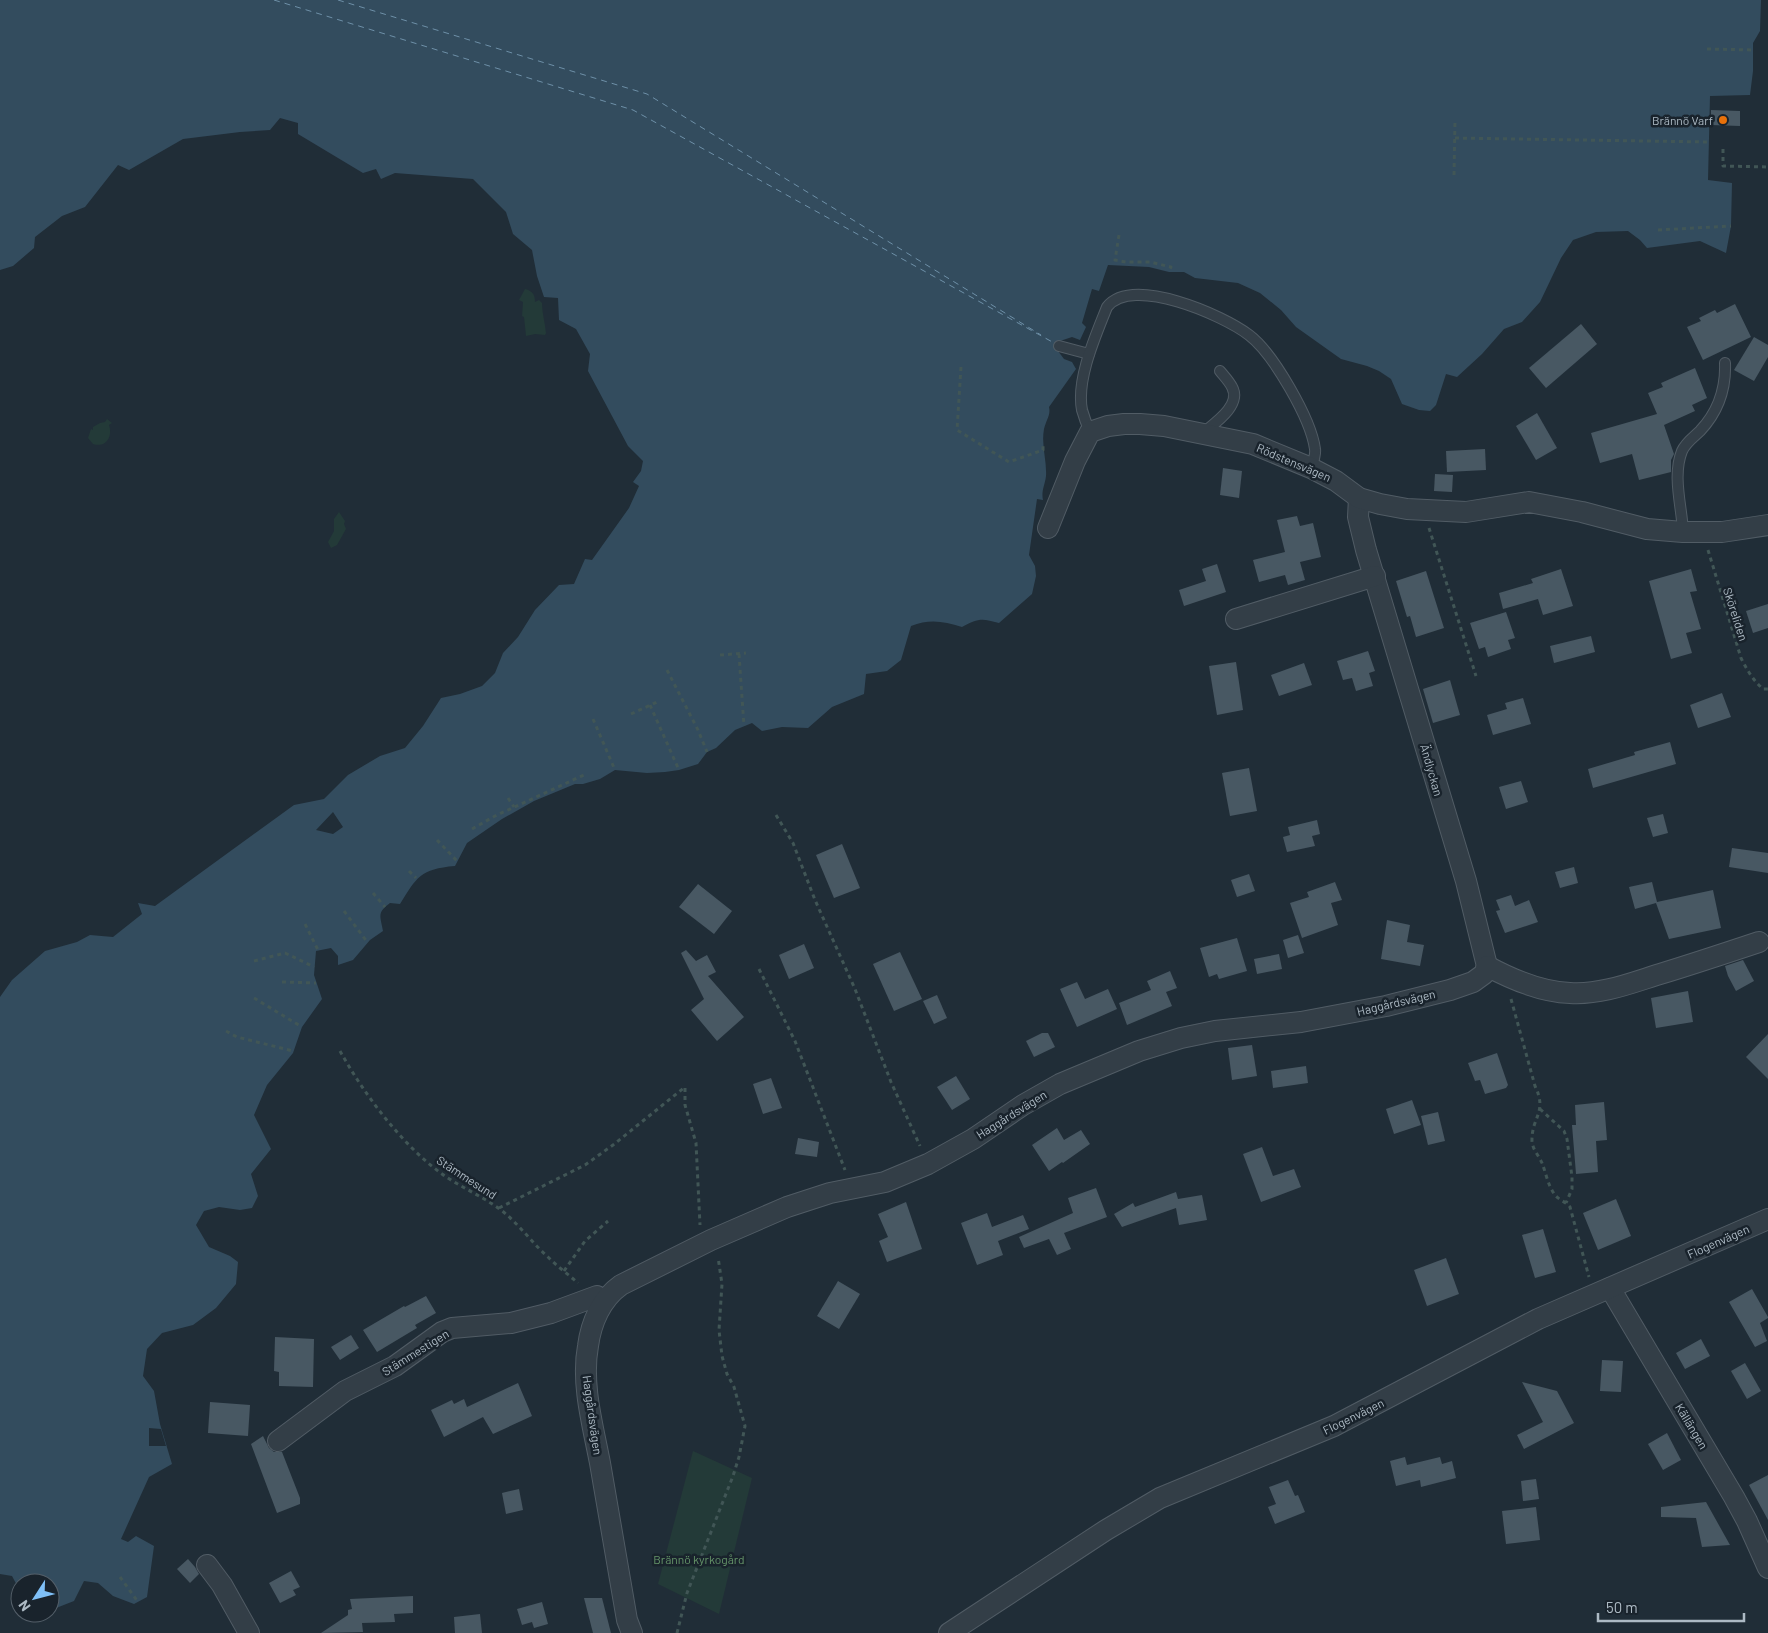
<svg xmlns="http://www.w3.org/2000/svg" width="1768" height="1633" font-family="Barlow,sans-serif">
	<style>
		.green { fill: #233a38 }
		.water { fill: #334c5e; fill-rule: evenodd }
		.pier { fill: #202d37 }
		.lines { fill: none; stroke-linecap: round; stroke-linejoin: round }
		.ferry { stroke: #6e90a8; stroke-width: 1; stroke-dasharray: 6 5; stroke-linecap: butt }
		.building { fill: #485863 }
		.service-casing { stroke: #515c65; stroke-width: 12 }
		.minor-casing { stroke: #515c65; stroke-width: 22 }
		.path { stroke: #415656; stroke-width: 3; stroke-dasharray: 4 4; stroke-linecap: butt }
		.service { stroke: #333e47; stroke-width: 10 }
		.minor { stroke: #333e47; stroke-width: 20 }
		.food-dot { fill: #e8710a; stroke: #19232c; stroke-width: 2 }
		.labels { text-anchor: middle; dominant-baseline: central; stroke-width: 5; stroke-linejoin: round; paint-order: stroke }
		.poi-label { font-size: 12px; fill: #adbac4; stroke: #19232c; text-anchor: end }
		.street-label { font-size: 12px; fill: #adbac4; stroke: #19232c }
		.park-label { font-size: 12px; fill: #659469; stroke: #19232c }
	</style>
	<rect width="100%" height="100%" fill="#202d37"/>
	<g class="green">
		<path d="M525,289C533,291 535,295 535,302L539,300L542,303C542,313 545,323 546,333L545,335L535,334L526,336L524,317L522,316L523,302L519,300Z"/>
		<path d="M107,419L112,423L109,425C113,437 106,448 93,444L88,438L91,429L93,430V427L100,423L105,422Z"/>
		<path d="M339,512L345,521L344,524L346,529L337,545L331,548L328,542L334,531V519Z"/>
		<path d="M693,1451L752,1478L719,1614L658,1584Z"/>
	</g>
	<path class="water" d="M0,0H1761L1760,31L1753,43V71L1750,95L1710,96L1708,180L1732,183L1731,226L1726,253L1700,241L1647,248L1640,240L1628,231L1596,232L1573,240L1561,258L1540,302L1522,322L1504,329L1482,354L1457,377L1446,374L1436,405L1430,411L1419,410L1402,404L1391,379L1379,371L1367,366L1341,359L1296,327L1281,310L1260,293L1238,283L1195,278L1184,272H1169L1149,267L1108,265L1099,291L1092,289L1082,323L1086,327L1080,340L1072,337L1060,341L1058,351L1064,359L1072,362L1076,369L1049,407C1051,415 1046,420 1044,429C1041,445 1047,461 1046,476C1045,485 1041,491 1043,500L1037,499L1029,555L1035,566L1036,576L1032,594L999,623C982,618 978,618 962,627C943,621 929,619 911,626L901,660L887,671L866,674L864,694L832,707L808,728L782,727L762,731L752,723L735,730L716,748L707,752L698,764L679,770L665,772L647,773L615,770L600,779L583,784H575L534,801L502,819L467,843L455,866C420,869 417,877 400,904L390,903C377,913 380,915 383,931L370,940L353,960L338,965V956L331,948L316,951L314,975L322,999L302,1027L293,1053L267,1085L254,1115L271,1149L251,1174L258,1196L252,1208L240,1210L219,1207L204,1211L196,1225L209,1247L230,1256L238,1262L236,1284L216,1308L193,1325L162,1333L147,1349L143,1376L154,1391L160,1424L172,1464L149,1477L121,1539L128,1542L136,1536L154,1546L147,1597L134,1604L113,1596L98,1583L84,1581L74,1601L51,1610H50V1583H20V1591L12,1576L0,1574V997L12,980L45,951L77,942L90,935L113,937L142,914L138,903L155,906L294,805L324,799L348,775L380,756L405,748L423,726L441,698L460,694L482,686L495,673L503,653L518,637L535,610L559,585L574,584L585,559L592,560L629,508L639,486L633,482L641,471L643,461L628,446L588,371L590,354L576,329L559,320L558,298L544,297L537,276L532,250L513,234L506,212L473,179L395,173L381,179L376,169L363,173L298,134V123L280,118L270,130L240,132L183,139L129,170L118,165L85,207L62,216L35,237L34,248L13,266L0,270ZM333,812L343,827L333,834L316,830Z"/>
	<path class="pier" d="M149,1428L161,1429L166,1446H149Z"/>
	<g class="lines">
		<g class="ferry">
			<path d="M274,0L633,110L1056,344"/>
			<path d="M338,0L647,94L1041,335"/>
		</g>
	</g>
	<g class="building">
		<path d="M1711,110L1740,111V126L1711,125Z"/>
		<path d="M1735,304L1751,337L1703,360L1687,327L1701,321L1699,318L1715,310L1717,313Z"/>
		<path d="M1581,324L1597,344L1546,388L1529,368Z"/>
		<path d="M1754,337L1768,345V357L1754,381L1734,370Z"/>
		<path d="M1695,368L1707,398L1692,405L1695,411L1664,425L1674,454L1671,460V472L1639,480L1632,454L1600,463L1591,433L1657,414L1648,393L1663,387L1661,383Z"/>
		<path d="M1537,413L1557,448L1536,460L1516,426Z"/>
		<path d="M1485,449L1486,470L1447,472L1446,451Z"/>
		<path d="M1223,468L1242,471L1239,498L1220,495Z"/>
		<path d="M1435,474L1453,475L1452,492L1434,491Z"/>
		<path d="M1297,516L1300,526L1313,523L1321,557L1300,562L1305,580L1288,585L1285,575L1259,582L1253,560L1285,552L1277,520Z"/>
		<path d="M1217,564L1226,592L1184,606L1179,590L1206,581L1202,569Z"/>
		<path d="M1561,569L1573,606L1543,615L1538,599L1503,609L1499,593L1533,583L1531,579Z"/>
		<path d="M1691,569L1697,591L1690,592L1701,629L1686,633L1692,653L1671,659L1649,581Z"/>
		<path d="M1426,571L1444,628L1416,637L1410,616L1407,617L1396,581Z"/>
		<path d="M1768,604V628L1753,633L1746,611Z"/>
		<path d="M1506,612L1515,638L1508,640L1511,649L1488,657L1485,647L1479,649L1470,623Z"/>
		<path d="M1591,636L1595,652L1554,663L1550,646Z"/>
		<path d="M1368,651L1375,671L1369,673L1373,686L1356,691L1352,678L1343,680L1337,661Z"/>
		<path d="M1236,662L1243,710L1217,715L1209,666Z"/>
		<path d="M1304,663L1312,685L1279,696L1271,675Z"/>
		<path d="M1450,680L1460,715L1433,723L1423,689Z"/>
		<path d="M1722,693L1731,717L1698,728L1690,705Z"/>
		<path d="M1523,698L1531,724L1493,735L1487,715L1507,709L1505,703Z"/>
		<path d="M1670,742L1676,764L1593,788L1588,769L1635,755L1634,752Z"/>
		<path d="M1249,768L1257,811L1230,816L1222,773Z"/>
		<path d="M1521,781L1528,802L1506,809L1499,787Z"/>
		<path d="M1663,814L1668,833L1653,837L1647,818Z"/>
		<path d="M1317,820L1320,834L1312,836L1315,846L1287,852L1283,837L1290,835L1288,827Z"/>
		<path d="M842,844L860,888L834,898L816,855Z"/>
		<path d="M1732,848L1768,853V873L1729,867Z"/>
		<path d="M1574,867L1578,883L1560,888L1555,872Z"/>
		<path d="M1249,874L1255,891L1237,897L1231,880Z"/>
		<path d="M1335,882L1342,900L1331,903L1338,925L1302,938L1290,903L1309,897L1307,892Z"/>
		<path d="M1652,882L1657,902L1713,890L1721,928L1669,939L1656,903L1635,909L1629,887Z"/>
		<path d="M698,884L732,911L714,934L679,907Z"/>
		<path d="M1511,895L1515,906L1529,900L1538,922L1505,933L1496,911L1500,910L1496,900Z"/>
		<path d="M1387,920L1410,925L1407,942L1424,945L1420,966L1381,959Z"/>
		<path d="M1298,935L1304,953L1288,958L1283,940Z"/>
		<path d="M1237,938L1247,971L1219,979L1217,974L1209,977L1200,948Z"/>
		<path d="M804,944L814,968L789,979L779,955Z"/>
		<path d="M686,950L696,961L707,955L716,972L708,976L744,1017L717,1041L691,1010L704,999L681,953Z"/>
		<path d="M900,952L922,999L894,1011L873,964Z"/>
		<path d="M1279,954L1282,969L1257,974L1254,959Z"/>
		<path d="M1743,960L1754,981L1736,991L1728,976L1725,966Z"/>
		<path d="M1170,971L1177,988L1166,992L1172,1006L1127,1025L1119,1003L1151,990L1147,981Z"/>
		<path d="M1077,982L1085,999L1108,989L1117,1009L1077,1027L1060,989Z"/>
		<path d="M1688,991L1693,1022L1656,1028L1651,998Z"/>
		<path d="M937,995L947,1018L934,1024L923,1001Z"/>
		<path d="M1042,1033H1048L1055,1047L1034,1057L1026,1041Z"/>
		<path d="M1768,1034V1079L1746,1057Z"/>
		<path d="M1252,1045L1257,1076L1232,1080L1228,1048Z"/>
		<path d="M1497,1053L1508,1085L1506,1088L1485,1094L1480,1080L1475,1081L1468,1063Z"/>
		<path d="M1306,1066L1308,1083L1273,1088L1271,1071Z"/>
		<path d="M956,1076L970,1099L952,1110L937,1087Z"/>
		<path d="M771,1078L782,1108L763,1114L753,1084Z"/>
		<path d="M1412,1100L1421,1125L1394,1134L1386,1109Z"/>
		<path d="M1604,1102L1607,1140L1596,1141L1598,1172L1576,1174L1572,1125H1576L1575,1105Z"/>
		<path d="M1438,1112L1445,1141L1428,1145L1421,1116Z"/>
		<path d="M1057,1128L1064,1140L1081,1130L1090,1144L1063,1163L1062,1162L1049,1171L1032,1145Z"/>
		<path d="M798,1138L819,1142L817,1157L795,1154Z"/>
		<path d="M1262,1147L1273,1176L1294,1169L1301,1187L1261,1202L1243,1154Z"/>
		<path d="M1096,1188L1107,1217L1064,1233L1071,1249L1057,1255L1049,1239L1024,1248L1019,1237L1073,1213L1068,1198Z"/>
		<path d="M1176,1192L1178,1199L1202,1195L1207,1220L1179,1225L1176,1208L1122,1227L1114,1214L1133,1203L1135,1207Z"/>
		<path d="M1616,1199L1631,1236L1598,1250L1583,1213Z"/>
		<path d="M906,1202L922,1249L887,1262L879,1241L888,1237L878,1214Z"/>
		<path d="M987,1213L992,1227L1023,1215L1029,1229L998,1241L1003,1255L977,1265L961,1223Z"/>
		<path d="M1543,1229L1556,1272L1535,1278L1522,1235Z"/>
		<path d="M1446,1258L1459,1294L1427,1306L1414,1270Z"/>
		<path d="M838,1281L860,1294L839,1329L817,1316Z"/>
		<path d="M1752,1289L1768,1317V1318L1760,1323L1767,1341L1755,1347L1729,1302Z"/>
		<path d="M426,1296L436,1313L415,1325L417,1328L377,1352L363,1330L404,1306L405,1307Z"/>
		<path d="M351,1335L359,1348L340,1360L331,1347Z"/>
		<path d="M275,1337L314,1339L313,1387L279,1386V1372L274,1371Z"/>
		<path d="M1701,1339L1710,1356L1685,1369L1676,1353Z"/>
		<path d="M1602,1360L1623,1361L1621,1392L1600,1391Z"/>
		<path d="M1745,1363L1761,1391L1747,1399L1731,1371Z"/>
		<path d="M1522,1382L1557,1391L1574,1423L1524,1449L1517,1435L1543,1422Z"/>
		<path d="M518,1383L532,1416L493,1434L483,1417L444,1437L431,1410L452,1400L454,1404L464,1399L467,1407Z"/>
		<path d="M210,1402L250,1405L248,1436L208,1433Z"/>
		<path d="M1667,1433L1681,1460L1663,1470L1648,1444Z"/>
		<path d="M263,1436L269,1448L274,1452H282L300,1498V1504L277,1513L251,1444Z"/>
		<path d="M1405,1457L1407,1465L1440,1457L1442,1464L1452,1461L1456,1478L1421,1487L1420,1480L1396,1486L1390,1461Z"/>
		<path d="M1768,1475V1520L1749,1485Z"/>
		<path d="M1536,1479L1539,1499L1523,1501L1521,1481Z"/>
		<path d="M1288,1480L1295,1496L1298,1495L1305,1512L1275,1524L1268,1507L1276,1504L1269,1487Z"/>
		<path d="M519,1489L523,1510L506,1514L502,1493Z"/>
		<path d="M1706,1502L1730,1545L1702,1547L1696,1518L1661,1517V1507Z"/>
		<path d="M1536,1507L1540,1540L1506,1544L1502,1511Z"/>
		<path d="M188,1559L195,1567L199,1574L190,1583L177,1569Z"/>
		<path d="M291,1571L300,1587L293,1590L296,1595L280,1603L269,1583Z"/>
		<path d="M413,1596V1613L394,1614L395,1622L362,1623L363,1632L321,1633L348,1615V1610L352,1609L350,1599Z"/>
		<path d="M584,1598H602L611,1633H593Z"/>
		<path d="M542,1602L548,1624L534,1628L532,1622L522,1625L517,1609Z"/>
		<path d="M480,1614L482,1633H455L454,1617Z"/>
	</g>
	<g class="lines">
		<g class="service-casing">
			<g id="service">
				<path d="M1059,346L1089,354"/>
				<path d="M1090,432C1087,425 1084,417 1082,410C1076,379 1096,335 1107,307C1132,275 1223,315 1249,335C1273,353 1311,419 1315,449C1316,455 1313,462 1311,468"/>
				<path d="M1203,433C1215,423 1242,405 1232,387C1229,381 1224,376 1220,371"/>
				<path d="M1683,532C1682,507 1672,476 1682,451C1686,442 1694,437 1700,431C1718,412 1726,389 1725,363"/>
			</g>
		</g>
		<g class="minor-casing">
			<g id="minor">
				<path d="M1359,498L1358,517L1366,550L1466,881L1487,966"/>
				<path d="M1048,528L1075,461L1090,432L1108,426L1124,424H1140L1164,426L1253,444L1311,468L1336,481L1359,498L1380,504L1407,509L1466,512L1529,502L1582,512L1647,529L1683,532H1722L1768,525"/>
				<path d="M1236,619L1375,576"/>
				<path d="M1610,1288L1734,1497L1747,1521L1768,1568"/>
				<path d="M278,1441L345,1391L395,1366L442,1332L452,1328L511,1323L551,1313L597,1296"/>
				<path d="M207,1565L222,1585L249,1633"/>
				<path d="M632,1633L627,1620C618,1568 609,1515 600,1463C593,1426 581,1384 588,1346C591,1323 601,1299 621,1285L711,1240L787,1207L830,1193L885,1182L928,1164L973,1139L1023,1105L1060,1084L1139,1051L1181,1038L1215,1031L1301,1022L1386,1006L1450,990L1473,982L1484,974L1487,966C1511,979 1542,992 1570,993C1601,995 1631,983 1660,974C1693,964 1726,953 1759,942"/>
				<path d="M949,1633L1106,1530L1160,1498L1334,1426L1538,1319L1768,1219"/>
			</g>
		</g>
		<g class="path">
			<path d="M1707,49L1753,50"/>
			<path d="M1455,138L1709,142"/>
			<path d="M1723,149V166L1768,167"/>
			<path d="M1454,175L1455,120"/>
			<path d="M1658,230L1731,226"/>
			<path d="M1119,235L1115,260L1126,262H1150L1171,267L1169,272"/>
			<path d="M961,367L957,430L1009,462L1043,450V446"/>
			<path d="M1429,528L1476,676"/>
			<path d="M1708,550L1741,658C1747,670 1753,680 1763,689H1768"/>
			<path d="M739,654L744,726"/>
			<path d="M720,655L746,653"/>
			<path d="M667,670L698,730L707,752"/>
			<path d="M650,705L679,770"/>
			<path d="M631,714L657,702"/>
			<path d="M593,719L615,770"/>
			<path d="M508,798L514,807"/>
			<path d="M776,815L793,843L815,900L855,989L891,1082L920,1146"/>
			<path d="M472,829L495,816L586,774"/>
			<path d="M437,840L457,861"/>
			<path d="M409,871L416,878"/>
			<path d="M373,893L385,907"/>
			<path d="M344,911L368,943"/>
			<path d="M305,924L318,950"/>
			<path d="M254,961L285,953L314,967"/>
			<path d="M759,969L795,1041L845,1170"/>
			<path d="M282,982L316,983"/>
			<path d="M254,998L302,1027"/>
			<path d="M1511,999L1535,1086C1548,1113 1531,1117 1532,1142C1533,1150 1539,1156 1542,1163C1546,1173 1548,1186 1555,1195C1559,1200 1566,1202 1570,1207L1589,1277"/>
			<path d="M226,1031L237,1037L293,1051"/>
			<path d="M340,1051C364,1094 401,1144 442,1174C460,1187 482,1196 501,1210C519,1224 532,1243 549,1258C558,1267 569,1275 578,1283"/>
			<path d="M685,1088V1105L696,1143L700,1225"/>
			<path d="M1540,1109L1564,1131L1567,1139L1572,1177V1189L1566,1203"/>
			<path d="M499,1208L585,1165L613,1145L685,1087"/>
			<path d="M564,1271L585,1241L608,1221"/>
			<path d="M120,1577L138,1602"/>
			<path d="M677,1633L687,1593L733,1476L739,1457L745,1426L734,1387L727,1374L722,1356L719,1330L722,1284L718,1257"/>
		</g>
		<use href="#service" class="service"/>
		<use href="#minor" class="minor"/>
	</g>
	<circle class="food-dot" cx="1723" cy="120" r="5"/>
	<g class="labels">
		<g class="poi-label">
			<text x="1713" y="120">Brännö Varf</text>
		</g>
		<g class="street-label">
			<text transform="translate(1294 462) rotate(23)">Rödstensvägen</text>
			<text transform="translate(1736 614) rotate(72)">Sköreliden</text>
			<text transform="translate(1432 770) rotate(74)">Ändlyckan</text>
			<text transform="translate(1396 1002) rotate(-13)">Haggårdsvägen</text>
			<text transform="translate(1011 1114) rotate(-32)">Haggårdsvägen</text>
			<text transform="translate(467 1177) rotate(33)">Stämmesund</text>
			<text transform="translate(1718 1241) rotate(-24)">Flogenvägen</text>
			<text transform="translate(415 1352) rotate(-32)">Stämmestigen</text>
			<text transform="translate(593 1415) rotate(82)">Haggårdsvägen</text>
			<text transform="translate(1353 1416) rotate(-26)">Flogenvägen</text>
			<text transform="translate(1692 1426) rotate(59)">Källängen</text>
		</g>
		<g class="park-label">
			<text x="699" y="1559">Brännö kyrkogård</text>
		</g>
	</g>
	<g transform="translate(35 1598) rotate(234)"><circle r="24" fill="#19232c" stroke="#545f69"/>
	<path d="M0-4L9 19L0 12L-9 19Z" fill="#7fc0f7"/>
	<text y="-8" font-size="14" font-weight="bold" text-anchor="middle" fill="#adbac4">N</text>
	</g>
	<path d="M1598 1613v8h146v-8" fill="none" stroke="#adbac4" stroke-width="2.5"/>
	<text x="1606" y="1613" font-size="15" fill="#adbac4" stroke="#19232c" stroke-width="4" paint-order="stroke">50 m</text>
</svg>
